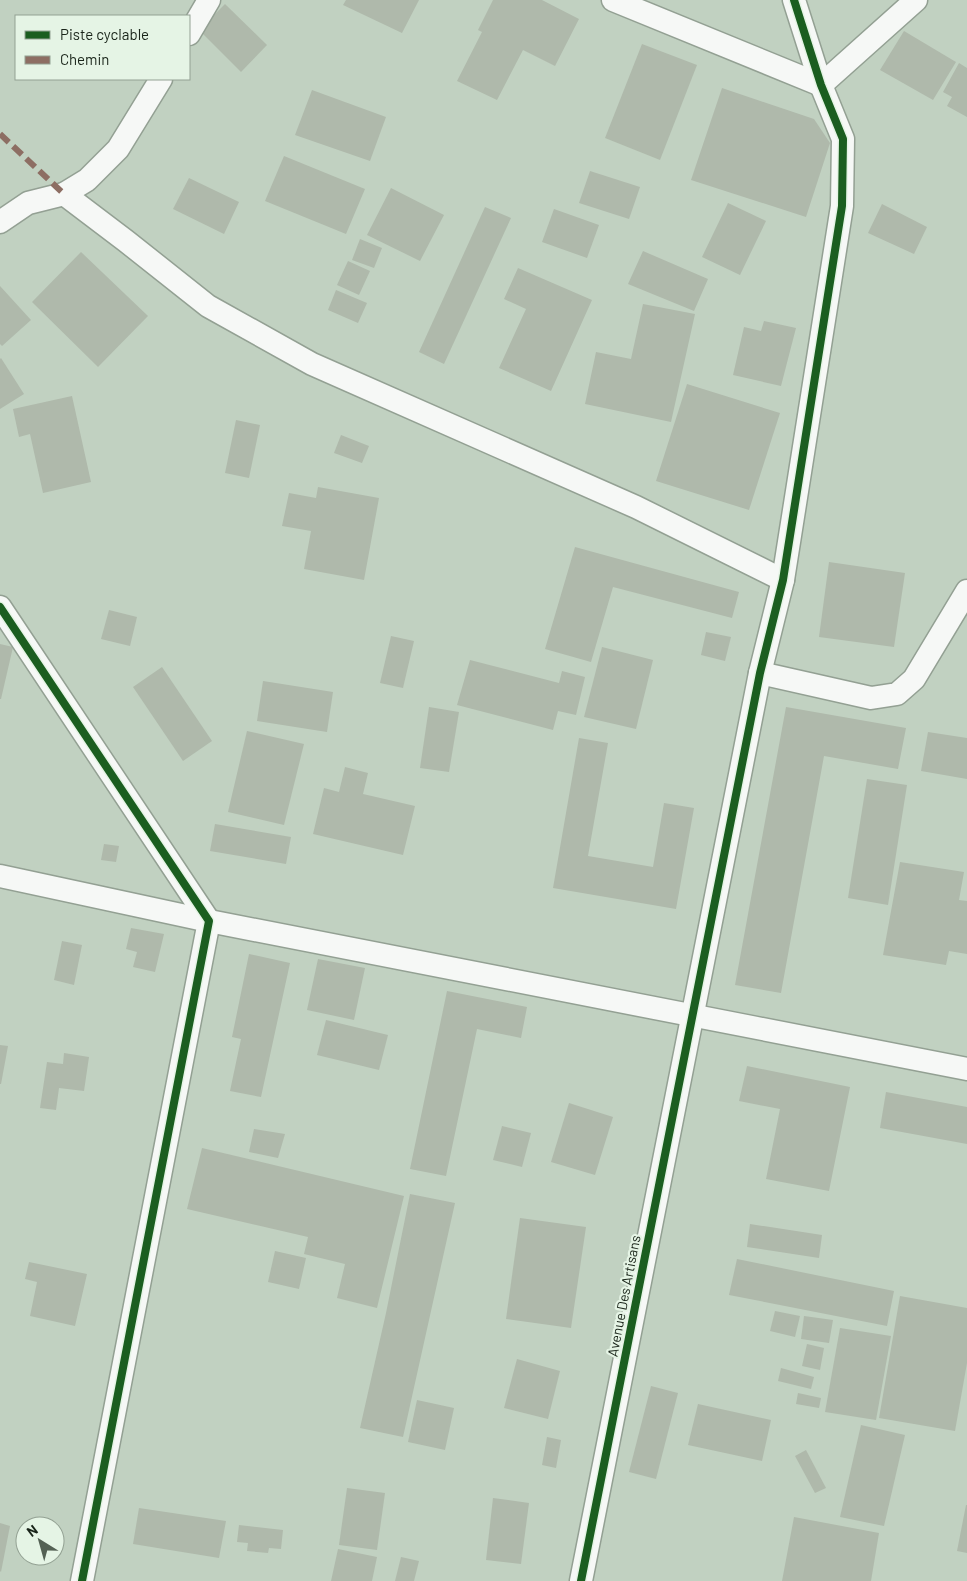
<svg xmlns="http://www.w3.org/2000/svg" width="967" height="1581" font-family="Barlow,sans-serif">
  <rect width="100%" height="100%" fill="#c1d1c1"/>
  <g fill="#afb9ab">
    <path d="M346,0H419L402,33L343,5Z"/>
    <path d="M493,0H542L579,19L555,66L523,50L497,100L457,81L482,32L478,30Z"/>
    <path d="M225,4L267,45L241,72L199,30Z"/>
    <path d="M904,31L956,62L933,100L880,70Z"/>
    <path d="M642,44L697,65L660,160L605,138Z"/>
    <path d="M959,63L967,68V117L947,106L952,97L943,92Z"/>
    <path d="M722,88L814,119L830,143L806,217L691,180Z"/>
    <path d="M312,90L386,117L370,161L295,135Z"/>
    <path d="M284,156L365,189L346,234L265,201Z"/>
    <path d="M590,171L640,187L629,219L579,203Z"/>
    <path d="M189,178L239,202L224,234L173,209Z"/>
    <path d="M391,188L444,215L420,261L367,235Z"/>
    <path d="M728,203L766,221L740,275L702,257Z"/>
    <path d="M882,204L927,227L914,254L868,233Z"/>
    <path d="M485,207L511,218L444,364L419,352Z"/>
    <path d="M554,209L599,225L587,258L542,242Z"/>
    <path d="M360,239L382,248L374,268L352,260Z"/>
    <path d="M643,251L708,279L694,311L628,284Z"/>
    <path d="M81,252L148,316L98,367L32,302Z"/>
    <path d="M348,261L370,271L359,295L337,285Z"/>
    <path d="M518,268L592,300L551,391L499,368L526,309L504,299Z"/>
    <path d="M0,286L31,320L2,346L0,344Z"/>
    <path d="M336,290L367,303L358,323L328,310Z"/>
    <path d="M643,304L695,314L671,422L585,404L596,352L631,359Z"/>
    <path d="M764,321L796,328L781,386L733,375L744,327L761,331Z"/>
    <path d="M1,358L24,394L0,409V359Z"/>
    <path d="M687,384L780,413L749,510L656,481Z"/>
    <path d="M72,396L91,482L43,493L30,434L19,437L13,409Z"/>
    <path d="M236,420L260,425L249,478L225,473Z"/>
    <path d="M341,435L369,446L362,463L334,453Z"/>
    <path d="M318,487L379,498L364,580L304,569L311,531L282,526L289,493L316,498Z"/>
    <path d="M575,547L739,592L732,618L613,587L591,662L545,649Z"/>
    <path d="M829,562L905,573L894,647L819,637Z"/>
    <path d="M109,610L137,617L130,646L101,639Z"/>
    <path d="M706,632L731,637L725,661L701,655Z"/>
    <path d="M391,636L414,641L403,688L380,683Z"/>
    <path d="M0,644L13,647L1,699H0Z"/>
    <path d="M602,647L653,660L636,729L584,717Z"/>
    <path d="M470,660L559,683L562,671L585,677L576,715L558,711L553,730L457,705Z"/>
    <path d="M162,667L212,741L183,761L133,687Z"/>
    <path d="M263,681L333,692L327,732L257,721Z"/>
    <path d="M429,707L459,712L449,772L420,768Z"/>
    <path d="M786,707L906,728L898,769L824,756L781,993L735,985Z"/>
    <path d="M247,731L304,744L284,825L228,812Z"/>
    <path d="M928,732L967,738V779L921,771Z"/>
    <path d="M579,738L608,743L588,856L653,867L664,803L694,808L676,909L553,888Z"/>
    <path d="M345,767L368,773L363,794L415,806L403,855L313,834L324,788L339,792Z"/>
    <path d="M867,779L907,785L888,905L848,898Z"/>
    <path d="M215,824L291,837L286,864L210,851Z"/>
    <path d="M104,844L119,846L116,862L101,860Z"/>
    <path d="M900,862L964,872L959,900L967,901V954L949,951L946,965L883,955Z"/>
    <path d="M131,928L164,934L155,972L133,967L137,952L126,949Z"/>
    <path d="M62,941L82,945L74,985L54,980Z"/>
    <path d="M249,954L290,963L261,1097L230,1091L241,1039L232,1037Z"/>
    <path d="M318,959L365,968L354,1020L307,1010Z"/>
    <path d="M447,991L527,1007L521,1038L477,1029L446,1176L410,1169Z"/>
    <path d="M326,1020L388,1035L379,1070L317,1055Z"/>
    <path d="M0,1045L8,1046L1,1084H0Z"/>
    <path d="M64,1053L89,1057L84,1091L59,1088L56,1110L40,1108L47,1062L63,1064Z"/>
    <path d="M747,1066L850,1087L829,1191L766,1179L780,1109L739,1101Z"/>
    <path d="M886,1092L967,1107V1144L880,1128Z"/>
    <path d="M569,1103L613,1117L595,1175L551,1162Z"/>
    <path d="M502,1126L531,1133L522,1167L493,1160Z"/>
    <path d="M254,1129L285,1134L278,1158L249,1152Z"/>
    <path d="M202,1148L404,1196L377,1308L337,1298L345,1264L304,1254L308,1237L187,1209Z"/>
    <path d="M410,1194L455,1203L403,1437L360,1428L386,1313Z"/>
    <path d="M520,1218L586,1227L571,1328L506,1319Z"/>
    <path d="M750,1224L822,1235L819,1258L747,1247Z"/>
    <path d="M275,1251L306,1258L299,1289L268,1282Z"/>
    <path d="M737,1259L894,1291L887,1326L729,1295Z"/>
    <path d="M29,1262L87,1274L75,1326L30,1316L37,1282L25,1279Z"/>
    <path d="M900,1296L967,1308V1363L955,1431L879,1418Z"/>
    <path d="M775,1311L800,1316L795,1337L770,1331Z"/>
    <path d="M804,1316L833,1320L829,1343L801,1339Z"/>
    <path d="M840,1328L891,1336L876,1420L825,1412Z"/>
    <path d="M807,1344L824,1348L820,1370L802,1366Z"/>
    <path d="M517,1359L560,1371L548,1419L504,1408Z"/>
    <path d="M781,1368L814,1377L811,1389L778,1381Z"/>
    <path d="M651,1386L678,1393L656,1479L629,1472Z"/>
    <path d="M798,1393L821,1398L819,1408L796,1404Z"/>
    <path d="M417,1400L454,1408L445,1450L408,1442Z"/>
    <path d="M698,1404L771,1420L762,1461L688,1445Z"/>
    <path d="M861,1425L905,1435L884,1526L840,1517Z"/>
    <path d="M547,1437L561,1440L556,1468L542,1465Z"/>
    <path d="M806,1450L826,1488L815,1493L795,1456Z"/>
    <path d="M347,1488L385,1493L377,1550L339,1545Z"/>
    <path d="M493,1498L529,1503L521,1564L486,1560Z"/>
    <path d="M966,1505H967V1553L957,1551Z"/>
    <path d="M139,1508L226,1521L219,1558L133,1544Z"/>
    <path d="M794,1517L879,1533L871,1581H782Z"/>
    <path d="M0,1523L10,1526L1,1572L0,1571Z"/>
    <path d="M239,1525L283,1530L281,1549L269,1548L268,1553L247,1551L248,1543L237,1542Z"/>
    <path d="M338,1549L377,1557L372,1581H331Z"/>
    <path d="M401,1557L419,1561L414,1581H395Z"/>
  </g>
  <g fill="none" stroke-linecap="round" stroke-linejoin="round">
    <defs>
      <g id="street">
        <path d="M613,0L821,85L916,0"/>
        <path d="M189,34L209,0"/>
        <path d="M64,194L126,241L208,306L312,364L636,507L783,580"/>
        <path d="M0,222L28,203L64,194L87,180L118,149L161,79"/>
        <path d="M0,607L209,921L82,1581"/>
        <path d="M760,673L871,698L897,694L914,679L967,591"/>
        <path d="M0,876L209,921L967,1069"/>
        <path d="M581,1581L760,673L783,580L842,206L843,139L821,85L794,0"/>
      </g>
    </defs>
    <use href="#street" stroke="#93a093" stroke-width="25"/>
    <use href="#street" stroke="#f6f8f6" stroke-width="22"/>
    <path stroke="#8d6e63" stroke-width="6" stroke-dasharray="12 6" stroke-linecap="butt" d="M0,134L64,194"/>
    <defs>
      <g id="cycleway">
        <path d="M0,607L209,921L82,1581"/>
        <path d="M581,1581L760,673L783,580L842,206L843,139L821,85L794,0"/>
      </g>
    </defs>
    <use href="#cycleway" stroke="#e5f4e5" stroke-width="11"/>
    <use href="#cycleway" stroke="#1b5e20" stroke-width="8"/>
  </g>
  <g text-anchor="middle" stroke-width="4.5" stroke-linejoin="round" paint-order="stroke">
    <g font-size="14" fill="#192419" stroke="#e5f4e5">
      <text transform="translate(624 1296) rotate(-79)" y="5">Avenue Des Artisans</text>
    </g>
  </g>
  <rect x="15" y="15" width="175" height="65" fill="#e5f4e5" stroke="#93a193"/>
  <rect x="25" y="31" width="25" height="8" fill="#1b5e20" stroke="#93a193"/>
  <text x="60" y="40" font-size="15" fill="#192419">Piste cyclable</text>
  <rect x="25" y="56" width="25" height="8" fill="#8d6e63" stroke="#93a193"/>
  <text x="60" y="65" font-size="15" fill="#192419">Chemin</text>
  <g transform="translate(40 1541) rotate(323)"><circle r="24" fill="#e5f4e5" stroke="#93a193"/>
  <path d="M0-4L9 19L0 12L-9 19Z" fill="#546154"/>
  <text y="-8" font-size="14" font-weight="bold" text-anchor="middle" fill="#192419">N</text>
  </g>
</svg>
